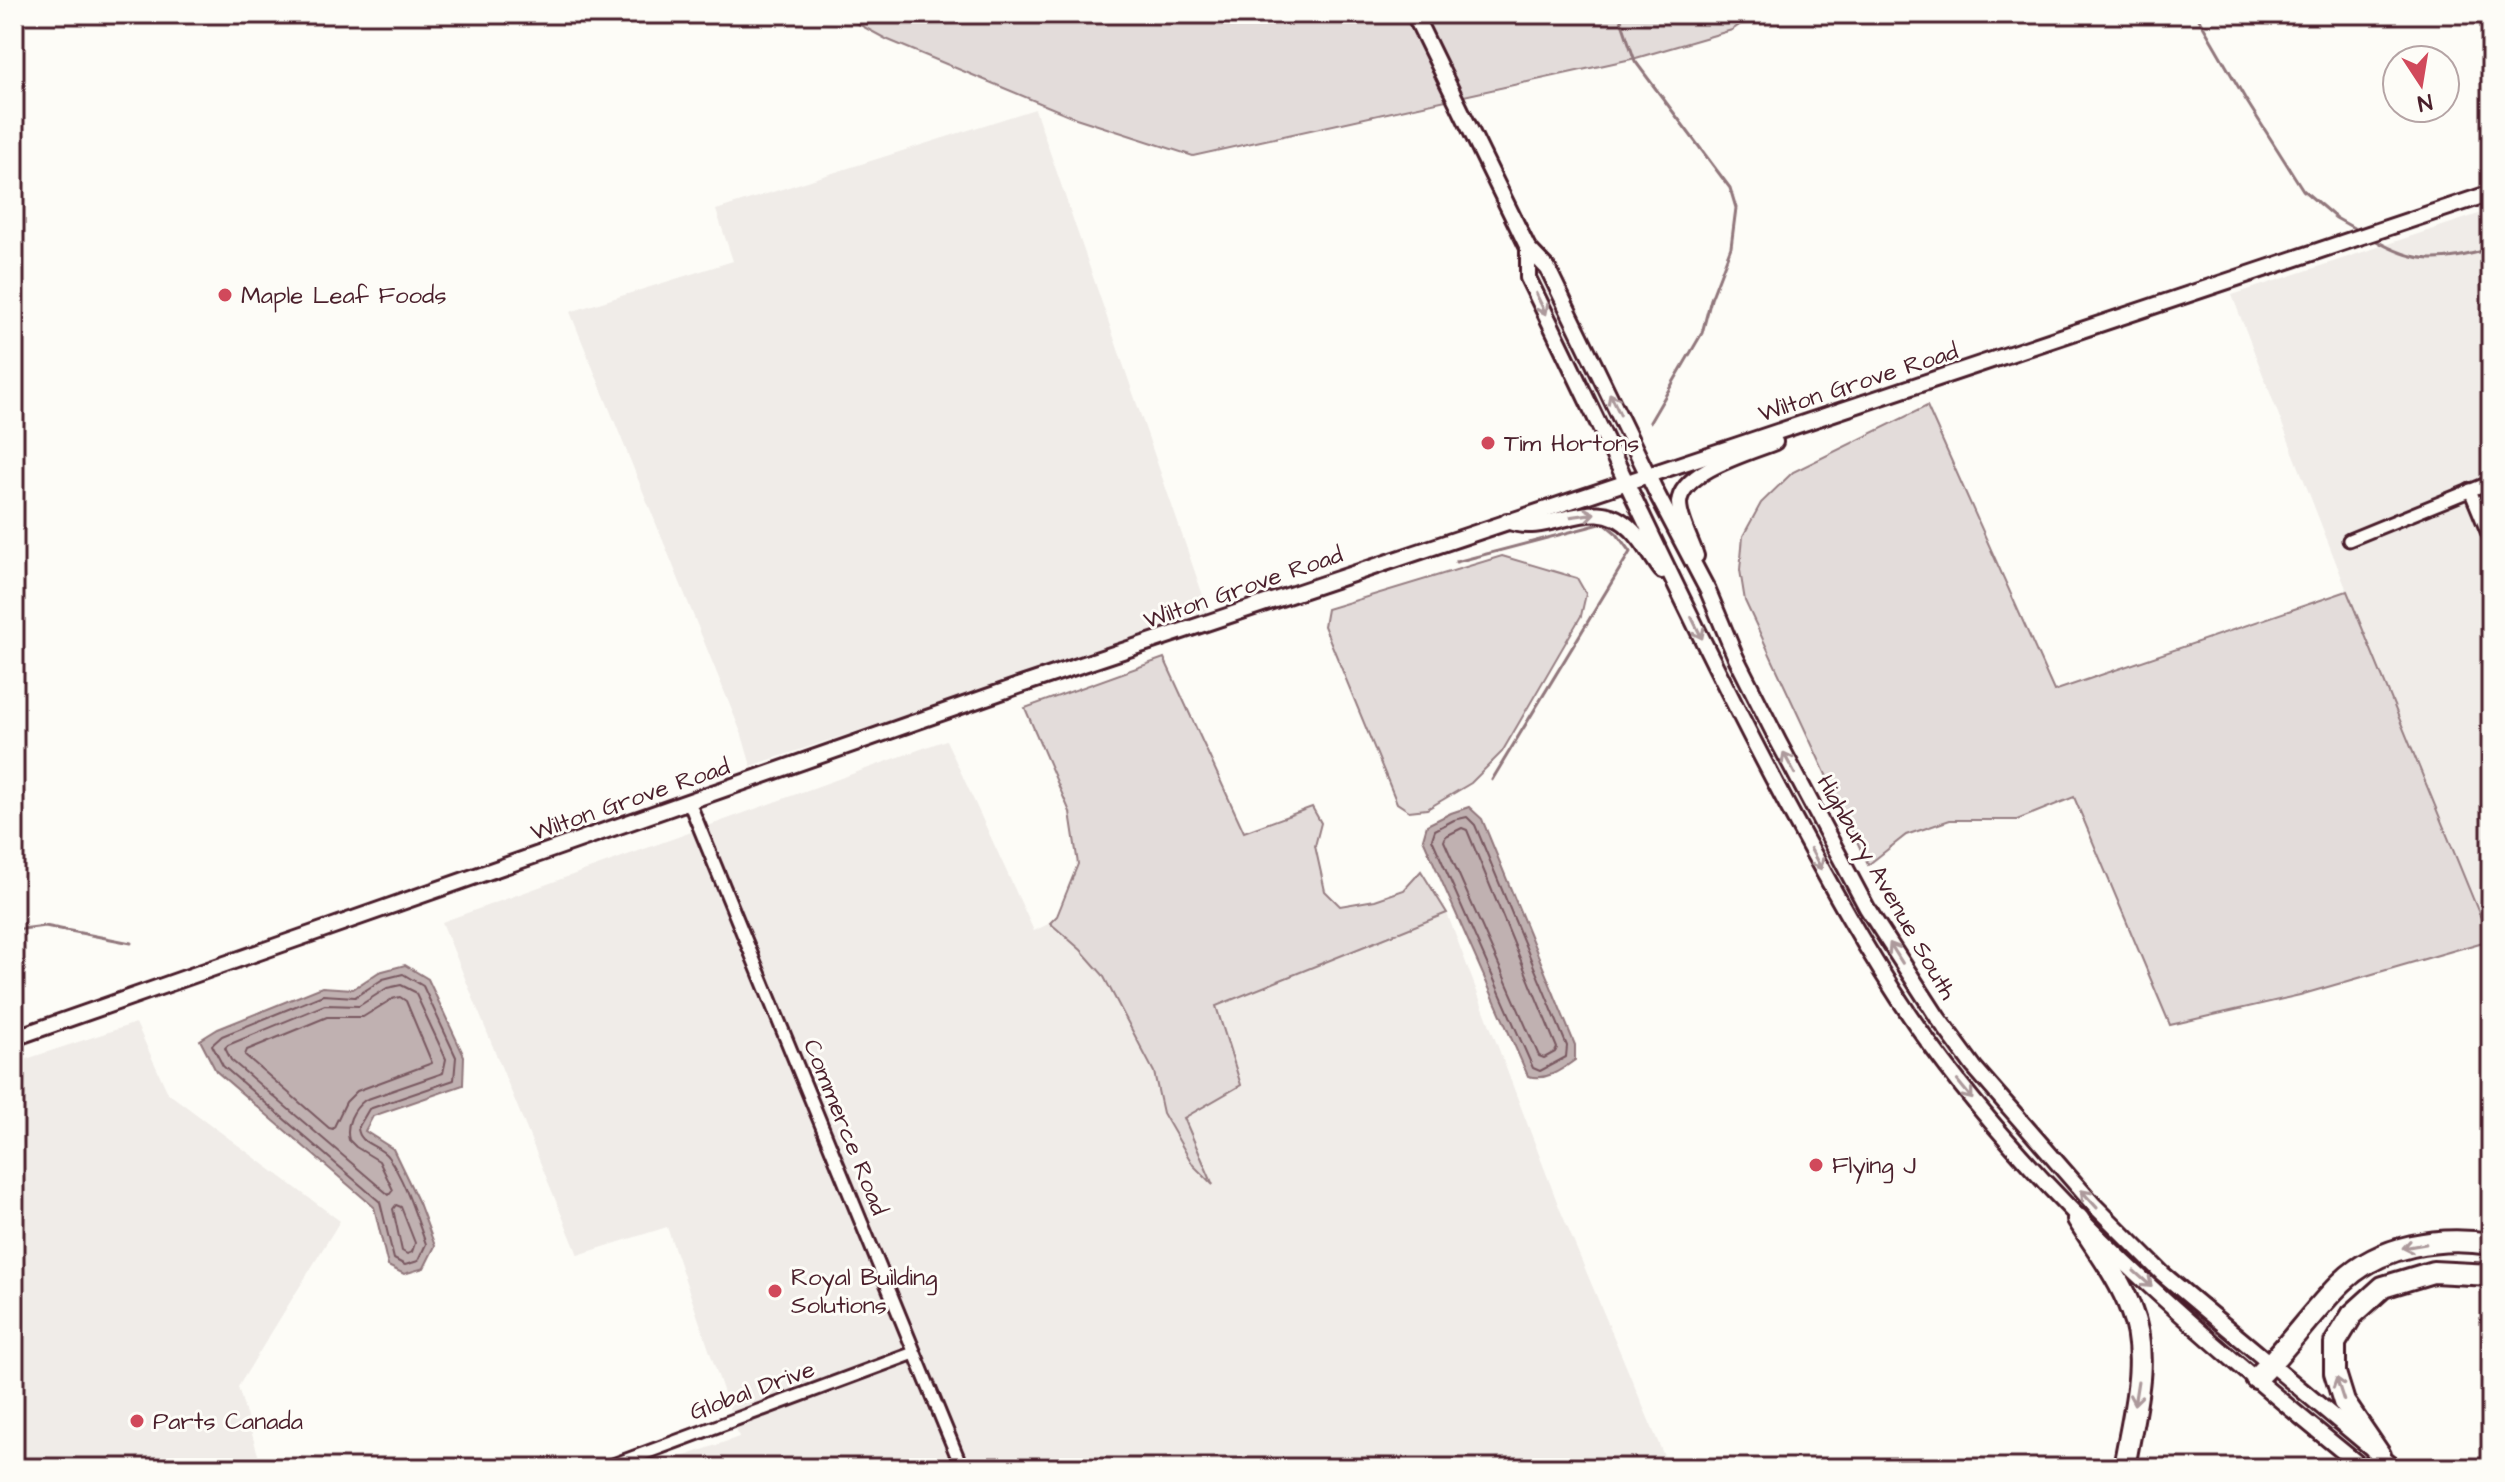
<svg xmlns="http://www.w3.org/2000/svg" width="2505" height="1482" font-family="'Architects Daughter',sans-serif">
  <rect width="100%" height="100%" fill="#fdfcf7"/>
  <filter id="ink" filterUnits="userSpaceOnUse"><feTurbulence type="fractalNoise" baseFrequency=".0125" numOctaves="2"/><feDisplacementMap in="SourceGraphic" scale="16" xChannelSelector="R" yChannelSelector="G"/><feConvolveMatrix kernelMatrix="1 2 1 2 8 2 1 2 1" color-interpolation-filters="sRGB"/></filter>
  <g filter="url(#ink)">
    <g fill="#f0ece8">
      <path d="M1035,109L1208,610L1049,668L751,766L742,735L570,312L733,261L716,210Z"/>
      <path d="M2491,210V940L2347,591L2232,295Z"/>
      <path d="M946,740L1034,931L1050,923L1081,950L1103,975L1154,1072L1163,1113L1193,1165L1212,1183L1184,1117L1240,1085L1216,1006L1447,913L1559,1207L1669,1468H651L739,1437L667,1227L578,1255L442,922Z"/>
      <path d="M136,1023L168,1093L340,1221L238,1387L262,1468H14V1063Z"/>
    </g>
    <g fill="#e3dcda" stroke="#967e82" stroke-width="2">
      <path d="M840,14H1755L1732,30L1636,58L1193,156L1076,118L886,39Z"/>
      <path d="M1927,406L2054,691L2347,591L2490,940L2300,995L2170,1025L2074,797L2017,820H1950L1906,835L1868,865L1745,601L1740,570L1743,536L1761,503L1793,472Z"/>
      <path d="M1502,556L1577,578L1586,594L1581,616L1502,752L1471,783L1427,809L1409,811L1397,803L1324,626L1327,609Z"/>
      <path d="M1164,658L1244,832L1312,807L1321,823L1315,846L1325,891L1340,906L1375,900L1404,890L1421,871L1447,913L1216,1006L1241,1085L1184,1118L1213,1185L1193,1165L1163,1113L1154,1072L1103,975L1081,950L1050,923L1057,916L1078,864L1070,812L1025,708Z"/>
    </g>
    <g fill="#c0b1b1" stroke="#91777b" stroke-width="2">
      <path d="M1469,807L1482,819L1575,1045V1060C1560,1071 1546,1081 1528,1076L1423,839L1427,825L1451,813Z"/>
      <path d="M405,965L428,979L464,1056L463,1085L373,1116L365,1131L393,1149L419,1203L435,1246L424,1268L404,1274L388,1266L374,1207L216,1071L200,1040L218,1029L322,987L353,989L379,972Z"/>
    </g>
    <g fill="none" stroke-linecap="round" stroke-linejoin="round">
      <g stroke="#795961" stroke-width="2">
        <path d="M1467,817L1475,825L1567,1046L1566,1057L1540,1071L1533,1068L1432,839L1435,830L1454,820Z"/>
        <path d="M1462,828L1467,830L1557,1048L1555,1052L1544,1058L1539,1056L1444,841L1446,836Z"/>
        <path d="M403,974L423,986L456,1057L454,1080L369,1109L358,1128C359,1145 380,1145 388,1157C405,1180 416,1217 426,1244L418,1261L405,1265L394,1259L380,1202L223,1066L212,1045L222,1036L323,995L355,997L383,979Z"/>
        <path d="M401,985L415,992L446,1059L443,1073L365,1100C353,1109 345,1125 349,1140L356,1147L379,1161L393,1190L389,1195L231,1060L225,1048L228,1045L325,1005L359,1006L387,988Z"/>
        <path d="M400,997L406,1001L432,1063L357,1091L346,1102L333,1129L329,1128L245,1055L247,1050L327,1017H363L392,999Z"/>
        <path d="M396,1205L401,1207L415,1243L412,1252L407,1254L402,1251L393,1209Z"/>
      </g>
      <g stroke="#91777b" stroke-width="3">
        <path d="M1619,14L1635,61L1730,188L1736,208L1731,247L1711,299L1702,333L1650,422"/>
        <path d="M2196,14L2246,100L2303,190L2336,218L2359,231"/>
        <path d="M2373,239C2419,266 2440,262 2491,249"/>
        <path d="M1456,562L1604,523L1617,534L1630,552L1492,780"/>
        <path d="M14,930L45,926L131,943"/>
      </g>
      <defs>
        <g id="street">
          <path d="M2470,490L2491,541"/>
          <path d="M2349,540L2491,482"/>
          <path d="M689,802L962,1468"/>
          <path d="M605,1468L914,1353"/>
        </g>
        <g id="secondary">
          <path d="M1414,14L1528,248L1548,269L1658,496L1708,591L1736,658L1778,741L1867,908L1938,1018L1974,1067L2094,1205L2163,1274L2395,1468"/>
          <path d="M1528,248V278C1614,453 1694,631 1786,803C1827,879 1868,955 1917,1026C2038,1199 2201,1336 2363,1468"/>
          <path d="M1507,521C1551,539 1593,489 1632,530C1644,542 1652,558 1662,571"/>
          <path d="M1696,556C1691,540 1679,520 1679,503C1681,471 1750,452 1775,442"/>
          <path d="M14,1038L1018,686L2491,193"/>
        </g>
        <g id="highway">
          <path d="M2078,1219C2096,1248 2119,1277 2131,1310C2151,1359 2132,1418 2124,1468"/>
          <path d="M2256,1378C2287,1349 2311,1312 2342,1282C2380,1245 2440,1236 2491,1244"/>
          <path d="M2380,1455L2344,1402L2335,1373V1343L2352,1315L2383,1287L2433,1272L2491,1275"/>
        </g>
      </defs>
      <use href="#street" stroke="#4a1f2b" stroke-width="17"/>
      <use href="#secondary" stroke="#4a1f2b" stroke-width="20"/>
      <use href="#highway" stroke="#4a1f2b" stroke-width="26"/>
      <use href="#street" stroke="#fdfcf7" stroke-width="11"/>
      <use href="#secondary" stroke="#fdfcf7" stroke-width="14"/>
      <use href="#highway" stroke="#fdfcf7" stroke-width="20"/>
    </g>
    <defs><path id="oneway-shaft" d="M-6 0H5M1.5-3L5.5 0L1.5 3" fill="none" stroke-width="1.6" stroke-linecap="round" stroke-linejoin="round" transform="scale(2)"/></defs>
    <g stroke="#ac999b">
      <use href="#oneway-shaft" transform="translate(1541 304) rotate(64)"/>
      <use href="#oneway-shaft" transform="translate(1615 404) rotate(-116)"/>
      <use href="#oneway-shaft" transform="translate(1583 515) rotate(-8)"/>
      <use href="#oneway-shaft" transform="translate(1697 628) rotate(64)"/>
      <use href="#oneway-shaft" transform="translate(1789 763) rotate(-118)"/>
      <use href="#oneway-shaft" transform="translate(1816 859) rotate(62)"/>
      <use href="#oneway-shaft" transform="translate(1896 953) rotate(-122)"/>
      <use href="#oneway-shaft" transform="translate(1965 1090) rotate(51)"/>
      <use href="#oneway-shaft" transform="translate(2089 1199) rotate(-132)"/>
      <use href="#oneway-shaft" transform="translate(2414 1246) rotate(170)"/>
      <use href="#oneway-shaft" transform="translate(2143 1279) rotate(42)"/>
      <use href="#oneway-shaft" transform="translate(2340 1389) rotate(-108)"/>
      <use href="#oneway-shaft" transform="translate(2136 1393) rotate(99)"/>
    </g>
  </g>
  <g fill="#d1495b" stroke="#fdfcf7" stroke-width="3">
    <circle cx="225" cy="295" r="8"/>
    <circle cx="1488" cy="443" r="8"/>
    <circle cx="1816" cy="1165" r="8"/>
    <circle cx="775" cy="1291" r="8"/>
    <circle cx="137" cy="1421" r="8"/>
  </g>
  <g text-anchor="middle" stroke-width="6" stroke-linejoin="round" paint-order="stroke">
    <g font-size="24" fill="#4a1f2b" stroke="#fdfcf7" text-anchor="start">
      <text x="241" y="303">Maple Leaf Foods</text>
      <text x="1504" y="451">Tim Hortons</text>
      <text x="1832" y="1173">Flying J</text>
      <text x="791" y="1285">Royal Building<tspan x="791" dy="28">Solutions</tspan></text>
      <text x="153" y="1429">Parts Canada</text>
    </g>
    <g font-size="24" fill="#4a1f2b" stroke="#fdfcf7">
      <text transform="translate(1858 382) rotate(-18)" y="8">Wilton Grove Road</text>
      <text transform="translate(1243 587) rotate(-19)" y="8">Wilton Grove Road</text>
      <text transform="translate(630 799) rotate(-19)" y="8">Wilton Grove Road</text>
      <text transform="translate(1887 887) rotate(60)" y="8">Highbury Avenue South</text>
      <text transform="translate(846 1127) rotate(68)" y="8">Commerce Road</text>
      <text transform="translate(752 1390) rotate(-20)" y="8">Global Drive</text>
    </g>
  </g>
  <rect width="2505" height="1482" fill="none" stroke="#fdfcf7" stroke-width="48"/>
  <rect x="24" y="24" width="2457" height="1434" fill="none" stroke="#4a1f2b" stroke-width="3" filter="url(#ink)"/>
  <g transform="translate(2421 84) rotate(168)"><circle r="38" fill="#fdfcf7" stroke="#b5a4a5" stroke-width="2"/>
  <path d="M0-6L14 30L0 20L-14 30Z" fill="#d1495b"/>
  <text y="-12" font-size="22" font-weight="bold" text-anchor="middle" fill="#4a1f2b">N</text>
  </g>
</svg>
